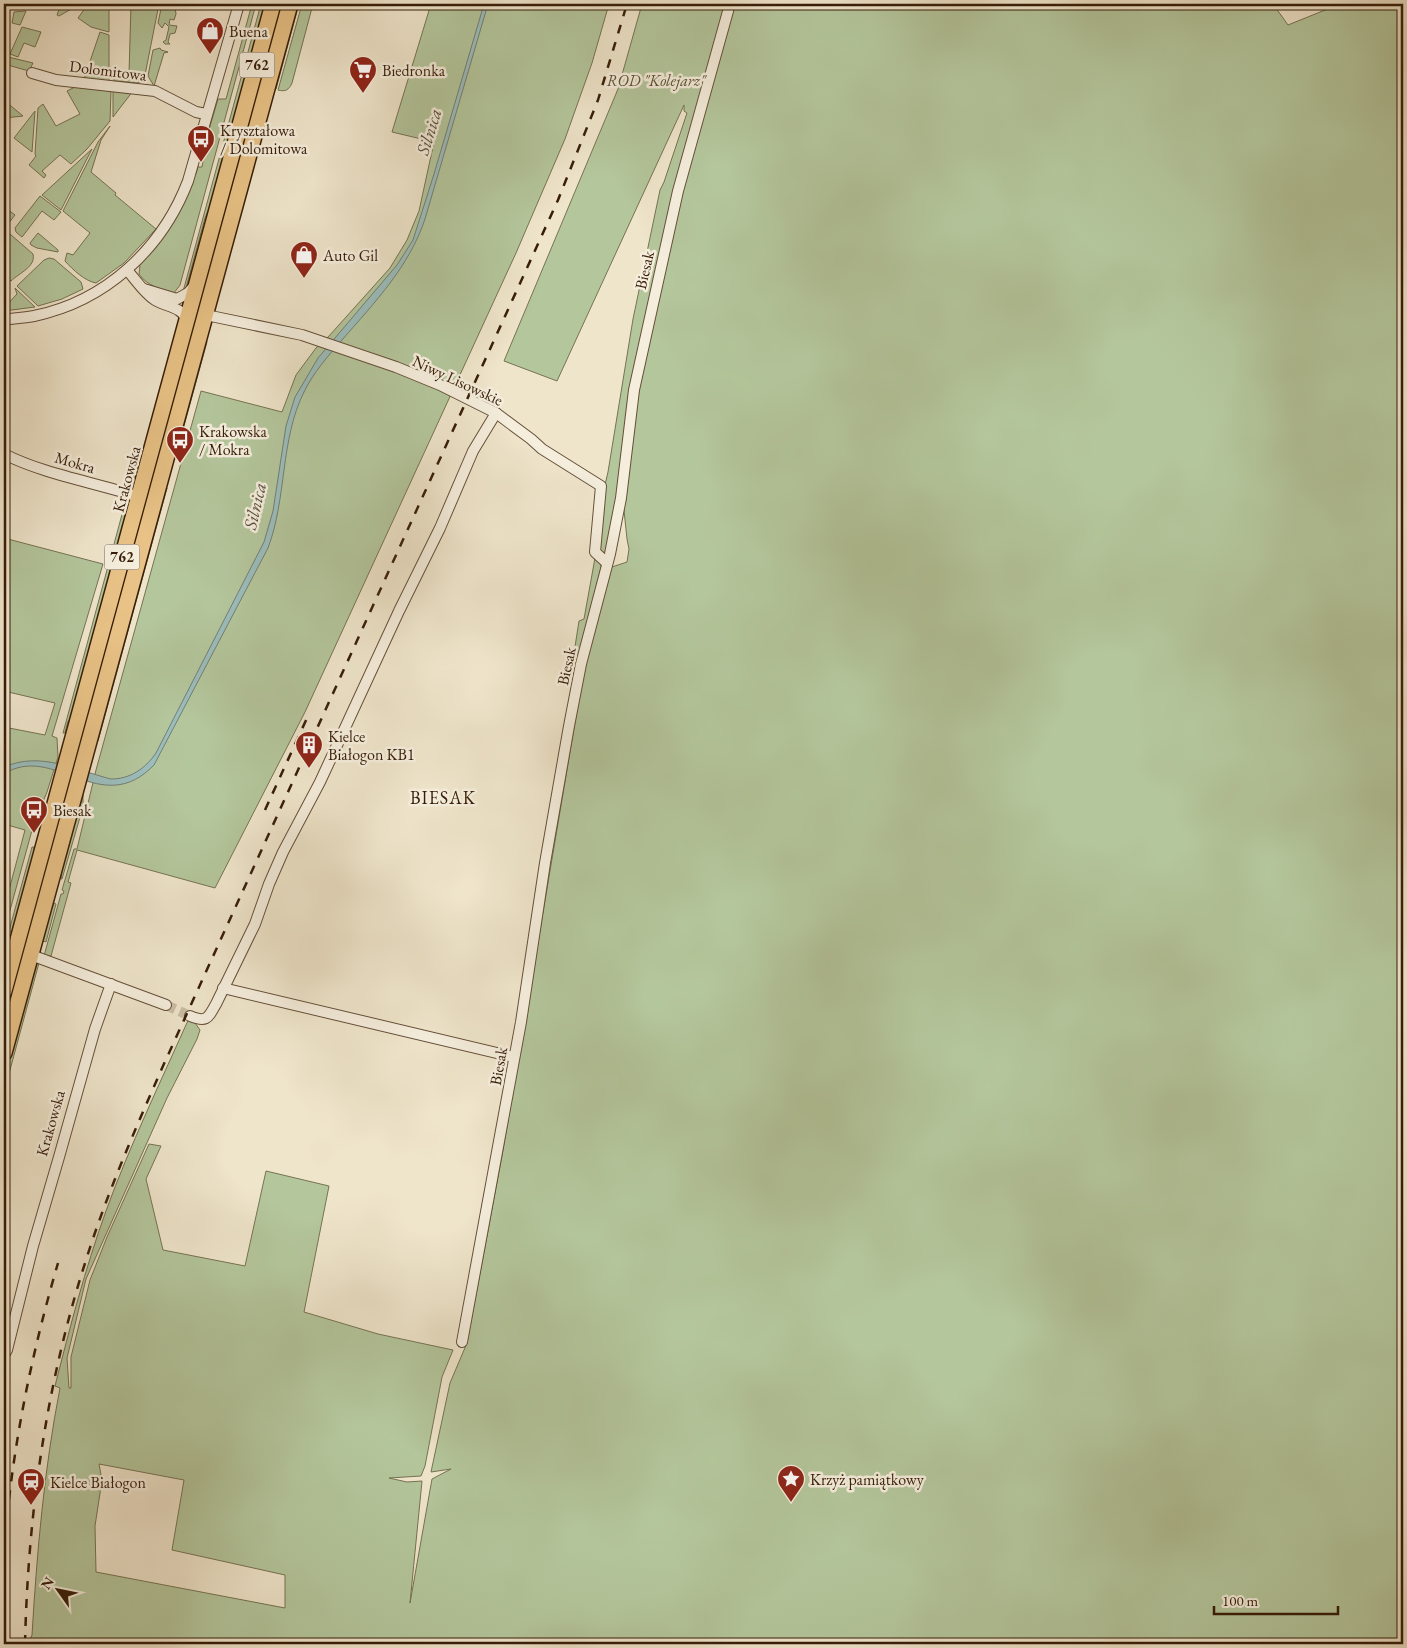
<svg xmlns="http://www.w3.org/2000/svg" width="1407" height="1648" font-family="'EB Garamond',serif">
  <rect width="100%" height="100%" fill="#efe5cb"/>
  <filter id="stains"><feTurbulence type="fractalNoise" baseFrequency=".004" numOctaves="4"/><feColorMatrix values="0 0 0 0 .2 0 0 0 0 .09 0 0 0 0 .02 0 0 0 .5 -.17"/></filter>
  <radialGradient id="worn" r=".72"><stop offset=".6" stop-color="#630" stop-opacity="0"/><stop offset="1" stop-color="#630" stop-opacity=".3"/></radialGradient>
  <g fill="#b4c69c" stroke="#767252" fill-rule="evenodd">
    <path d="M61,4H80L59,16L57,15Z"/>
    <path d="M88,4H109V32L91,27L78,18Z"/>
    <path d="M131,4H159L145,75L139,83L114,81V78H124L125,74H129Z"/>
    <path d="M162,4H171L175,7L176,14L174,20L170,19L169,25L177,26L175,33L170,34L168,42L170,44H165L163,42L166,40L169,27L165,23L162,28L158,23Z"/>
    <path d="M252,4H256L180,285L174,293C161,289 147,286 139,274L140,266L138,265L194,173L196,174L198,167H202L203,161L200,160L218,99H226Z"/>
    <path d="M261,4H268L217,190L205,218L186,288L180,295L184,288Z"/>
    <path d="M279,4H285L195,330L190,328Z"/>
    <path d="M298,4H299L276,89L275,88L289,25Z"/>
    <path d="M302,4H313L292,83C289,90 285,92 278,90Z"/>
    <path d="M431,4H468L476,6L477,4H609L592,63L565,139L516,253L305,712L215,888L77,850L68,882L71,883L51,956H44L61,894H63L64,891L62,890L74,849H77L96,770L201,391L282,412L296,375L316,348L329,336L390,268L407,240L419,211L434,142L392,132Z"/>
    <path d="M642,4H1273L1288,25L1340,4H1403V1644H28L32,1635C37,1552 44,1470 60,1388L55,1386C70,1327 85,1269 106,1211C130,1145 161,1081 190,1016L200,1030L197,1039L167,1098L86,1279L67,1358L69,1388H71V1357L90,1280L107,1237L149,1144L161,1146L146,1179L163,1250L245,1266L266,1171L329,1186L304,1312L378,1334L453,1350L442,1377L425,1466L421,1476L389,1478L407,1482L422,1481L410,1603L432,1479L451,1469L431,1472L450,1383L467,1343L503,1150L585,663L609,568L627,562L629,549L627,539L623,501L634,411L675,188L616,504L606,551L602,554L598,550L604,489L608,472L633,319L660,190L664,182L687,113L684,111V105L557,381L504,361L618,89ZM99,1464L184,1480L172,1550L285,1575V1608L96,1572L95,1526L102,1480Z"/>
    <path d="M26,11L20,25L12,23L14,12Z"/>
    <path d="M22,27L41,32L35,47L24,43L18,57L10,54Z"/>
    <path d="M100,32L109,35V83L84,79Z"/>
    <path d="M160,48L161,50L168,52L164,53L154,86L148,76L153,50Z"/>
    <path d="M4,56L33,63L29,71L4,64Z"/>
    <path d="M75,87L111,91L110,121L87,149L71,164L60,155L42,171L46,175L44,178L29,165L36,156L35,154L38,108L43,104L56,126L80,114L67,91Z"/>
    <path d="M113,90L133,91L113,117Z"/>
    <path d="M5,101L23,116L4,118Z"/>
    <path d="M35,111L32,152L14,138Z"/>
    <path d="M110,126L101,140L91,172L116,193L115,195L156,229L124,263L96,283C85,281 73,270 65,261L67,253L73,255L90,233L63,211L98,142Z"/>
    <path d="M92,149L61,210L42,195Z"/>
    <path d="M40,196L61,212L54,220L42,211L22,237L16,232L15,228Z"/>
    <path d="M4,207L15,215L8,224H6V220L4,221Z"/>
    <path d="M38,233L58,250V252L37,248L31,245L30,243Z"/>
    <path d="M10,234L33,254C36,267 19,273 11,281L4,276V248Z"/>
    <path d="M49,258L54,259L81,282L83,289L62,299L38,306L17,286L44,260Z"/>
    <path d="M15,288L35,307L4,311V308L17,294Z"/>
    <path d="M189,333L193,334L77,763L72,761Z"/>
    <path d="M204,336L207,342L182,433L183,415Z"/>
    <path d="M139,456L142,457L134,488L129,490Z"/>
    <path d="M167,488L98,741L95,737L155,516Z"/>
    <path d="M127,496L131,500L73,719L68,721L65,733H63Z"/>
    <path d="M4,538L103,564L52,736L57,738L58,757L47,792L34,823L4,932V909L25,830L4,824V727L45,735L55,703L4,691Z"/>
    <path d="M595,558L601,563V567L580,654L574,653L579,621L584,619Z"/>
    <path d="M66,782L72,784L30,937L25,936Z"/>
    <path d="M83,788V807L62,879H61L62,863Z"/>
    <path d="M32,847H34L33,861L14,933L9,931Z"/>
    <path d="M54,903L56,904L46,942L40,940Z"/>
    <path d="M23,941L29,943L4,1032V1011Z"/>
    <path d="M39,963L4,1092V1072L32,969L34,966Z"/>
  </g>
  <path fill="#9bbebd" stroke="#737e75" d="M484,4H488L425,219C409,267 375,302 342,340C328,356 313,373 304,392C280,440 287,498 268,548L154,765C101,820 54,742 4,774V767C41,751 75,770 111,779C130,779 145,769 156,753L264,542L273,511L286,426L295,397L318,358L397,265L413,240L434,174Z"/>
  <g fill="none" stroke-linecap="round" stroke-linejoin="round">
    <path stroke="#cabda4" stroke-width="10" stroke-dasharray="10 5" stroke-linecap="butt" d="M166,1005L190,1016"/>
    <defs>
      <g id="minor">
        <path d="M32,73L56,80L155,91L196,112L206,114"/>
        <path d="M127,270C136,280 144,293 155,300C166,307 182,306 187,321"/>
        <path d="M144,289L177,299L188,293L195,285"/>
        <path d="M206,315L302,335L396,367L440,385L496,413L531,439L542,449L601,486L595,552L607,563"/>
        <path d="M4,320C14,318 24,318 34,316C106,301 162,249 188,181L239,4"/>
        <path d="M4,454C46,475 94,482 139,497"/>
        <path d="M31,955L166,1005"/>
        <path d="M223,988L514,1057"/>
        <path d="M190,1016C207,1023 208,1018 216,1004L255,924L269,884L283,852L320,782L399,611L440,528L473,451L496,413"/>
        <path d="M462,1342L521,1022L545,863L569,726L581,664L610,554L621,498L634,390L678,191L730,4"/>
        <path d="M4,1355L7,1350L33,1246L59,1157L95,1029L111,984"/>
      </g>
      <g id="primary">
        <path d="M4,991L273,4"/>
        <path d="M4,1053L290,4"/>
      </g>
    </defs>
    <use href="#minor" stroke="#654f39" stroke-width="12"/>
    <use href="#primary" stroke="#371d08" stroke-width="18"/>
    <use href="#minor" stroke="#f5eedd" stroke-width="10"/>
    <use href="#primary" stroke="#e8c286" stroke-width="15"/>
    <g stroke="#371d08" stroke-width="2.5" stroke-dasharray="9 9" stroke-linecap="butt">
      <path d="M265,810L307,718"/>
      <path d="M4,1553C11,1454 30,1359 58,1263"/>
      <path d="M25,1644C28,1514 46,1384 86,1260C107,1193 135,1130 163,1066L558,200L598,100L627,4"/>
    </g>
  </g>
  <defs>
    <symbol id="shop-pin" viewBox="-11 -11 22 30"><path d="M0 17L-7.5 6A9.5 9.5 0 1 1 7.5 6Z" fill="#8f2418" stroke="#f5eedd"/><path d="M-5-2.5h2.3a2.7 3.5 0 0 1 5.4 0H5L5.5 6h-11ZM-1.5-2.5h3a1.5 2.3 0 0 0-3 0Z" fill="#fff"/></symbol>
    <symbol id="supermarket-pin" viewBox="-11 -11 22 30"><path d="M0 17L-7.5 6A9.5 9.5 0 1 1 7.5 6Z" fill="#8f2418" stroke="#f5eedd"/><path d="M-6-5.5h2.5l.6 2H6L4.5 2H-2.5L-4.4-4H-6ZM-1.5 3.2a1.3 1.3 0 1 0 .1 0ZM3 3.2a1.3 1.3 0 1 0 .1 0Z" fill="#fff"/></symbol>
    <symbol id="bus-pin" viewBox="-11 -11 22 30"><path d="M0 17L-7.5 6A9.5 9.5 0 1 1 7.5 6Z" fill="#8f2418" stroke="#f5eedd"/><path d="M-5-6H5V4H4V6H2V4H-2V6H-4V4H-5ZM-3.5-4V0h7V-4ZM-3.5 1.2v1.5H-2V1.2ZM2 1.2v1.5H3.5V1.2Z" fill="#fff"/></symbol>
    <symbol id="building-pin" viewBox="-11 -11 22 30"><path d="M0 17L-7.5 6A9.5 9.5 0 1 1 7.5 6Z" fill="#8f2418" stroke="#f5eedd"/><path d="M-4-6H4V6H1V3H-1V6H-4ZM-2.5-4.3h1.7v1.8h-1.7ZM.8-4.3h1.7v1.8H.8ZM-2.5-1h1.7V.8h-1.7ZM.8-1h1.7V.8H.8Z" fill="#fff"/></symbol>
    <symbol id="sight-pin" viewBox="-11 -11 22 30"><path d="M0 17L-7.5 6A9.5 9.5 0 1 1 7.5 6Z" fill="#8f2418" stroke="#f5eedd"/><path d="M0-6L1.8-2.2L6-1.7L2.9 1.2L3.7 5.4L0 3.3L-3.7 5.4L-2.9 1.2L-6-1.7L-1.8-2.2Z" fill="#fff"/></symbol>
    <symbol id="station-pin" viewBox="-11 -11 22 30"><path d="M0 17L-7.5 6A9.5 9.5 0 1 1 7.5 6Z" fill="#8f2418" stroke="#f5eedd"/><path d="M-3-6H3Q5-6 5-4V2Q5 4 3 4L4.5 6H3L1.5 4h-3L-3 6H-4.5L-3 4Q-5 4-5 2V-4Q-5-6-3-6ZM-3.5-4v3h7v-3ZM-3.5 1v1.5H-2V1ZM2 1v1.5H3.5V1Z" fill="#fff"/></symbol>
  </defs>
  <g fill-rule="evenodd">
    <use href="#shop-pin" x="194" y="15" width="32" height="43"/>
    <use href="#supermarket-pin" x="347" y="54" width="32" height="43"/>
    <use href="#bus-pin" x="185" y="123" width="32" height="43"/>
    <use href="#shop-pin" x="288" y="239" width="32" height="43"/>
    <use href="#bus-pin" x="164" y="424" width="32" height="43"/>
    <use href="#building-pin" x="293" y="729" width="32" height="43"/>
    <use href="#bus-pin" x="18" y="794" width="32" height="43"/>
    <use href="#sight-pin" x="775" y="1463" width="32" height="43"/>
    <use href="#station-pin" x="15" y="1466" width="32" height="43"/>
  </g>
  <g text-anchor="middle" stroke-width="5" stroke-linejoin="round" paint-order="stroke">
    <g fill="#f5eedd" stroke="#705c48" stroke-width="1">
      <rect x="239.5" y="52.5" width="35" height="25" rx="4"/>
      <rect x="104.5" y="544.5" width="35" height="25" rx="4"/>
    </g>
    <g font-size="15" font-weight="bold" fill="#371d08">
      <text x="257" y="70">762</text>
      <text x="122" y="562">762</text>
    </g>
    <g font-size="16" fill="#371d08" stroke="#f5eedd" text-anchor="start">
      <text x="229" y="37">Buena</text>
      <text x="382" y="76">Biedronka</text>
      <text x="220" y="136">Kryształowa<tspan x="220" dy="18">/ Dolomitowa</tspan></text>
      <text x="323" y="261">Auto Gil</text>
      <text x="199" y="437">Krakowska<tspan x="199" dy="18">/ Mokra</tspan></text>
      <text x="328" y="742">Kielce<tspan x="328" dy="18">Białogon KB1</tspan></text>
      <text x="53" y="816">Biesak</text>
      <text x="810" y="1485">Krzyż pamiątkowy</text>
      <text x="50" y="1488">Kielce Białogon</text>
    </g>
    <g font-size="16" fill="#371d08" stroke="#f5eedd">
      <text transform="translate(108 70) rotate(7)" y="6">Dolomitowa</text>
      <text transform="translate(644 270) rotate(-77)" y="6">Biesak</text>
      <text transform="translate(458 380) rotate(25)" y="6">Niwy Lisowskie</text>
      <text transform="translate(75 462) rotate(16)" y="6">Mokra</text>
      <text transform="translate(126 479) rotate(-75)" y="6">Krakowska</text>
      <text transform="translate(566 666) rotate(-78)" y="6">Biesak</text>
      <text transform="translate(498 1066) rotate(-80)" y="6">Biesak</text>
      <text transform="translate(50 1123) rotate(-74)" y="6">Krakowska</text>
    </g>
    <g font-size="16" font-style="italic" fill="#5c5034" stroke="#f5eedd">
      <text x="656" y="86">ROD "Kolejarz"</text>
    </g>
    <g font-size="18" font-style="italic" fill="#554d3e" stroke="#f5eedd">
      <text transform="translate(429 132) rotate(-73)" y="6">Silnica</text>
      <text transform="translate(255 506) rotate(-77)" y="6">Silnica</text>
    </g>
    <g font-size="18" letter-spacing="1" fill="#371d08" stroke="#f5eedd">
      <text x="443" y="804">BIESAK</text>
    </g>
  </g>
  <rect width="1407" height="1648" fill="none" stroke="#efe5cb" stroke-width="20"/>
  <rect x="5" y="5" width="1397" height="1638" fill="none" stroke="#371d08" stroke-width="2.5"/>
  <rect x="10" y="10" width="1387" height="1628" fill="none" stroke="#371d08"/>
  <g transform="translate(58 1590) rotate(303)" stroke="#f5eedd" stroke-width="4" paint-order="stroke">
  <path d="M0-4L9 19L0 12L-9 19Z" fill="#371d08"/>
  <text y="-8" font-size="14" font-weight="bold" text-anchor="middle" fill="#371d08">N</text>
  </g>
  <path d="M1214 1606v8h124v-8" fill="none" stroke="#371d08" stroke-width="2.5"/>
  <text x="1222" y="1606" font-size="15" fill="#371d08" stroke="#f5eedd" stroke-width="4" paint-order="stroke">100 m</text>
  <rect width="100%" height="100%" filter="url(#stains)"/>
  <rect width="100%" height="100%" fill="url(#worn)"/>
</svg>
